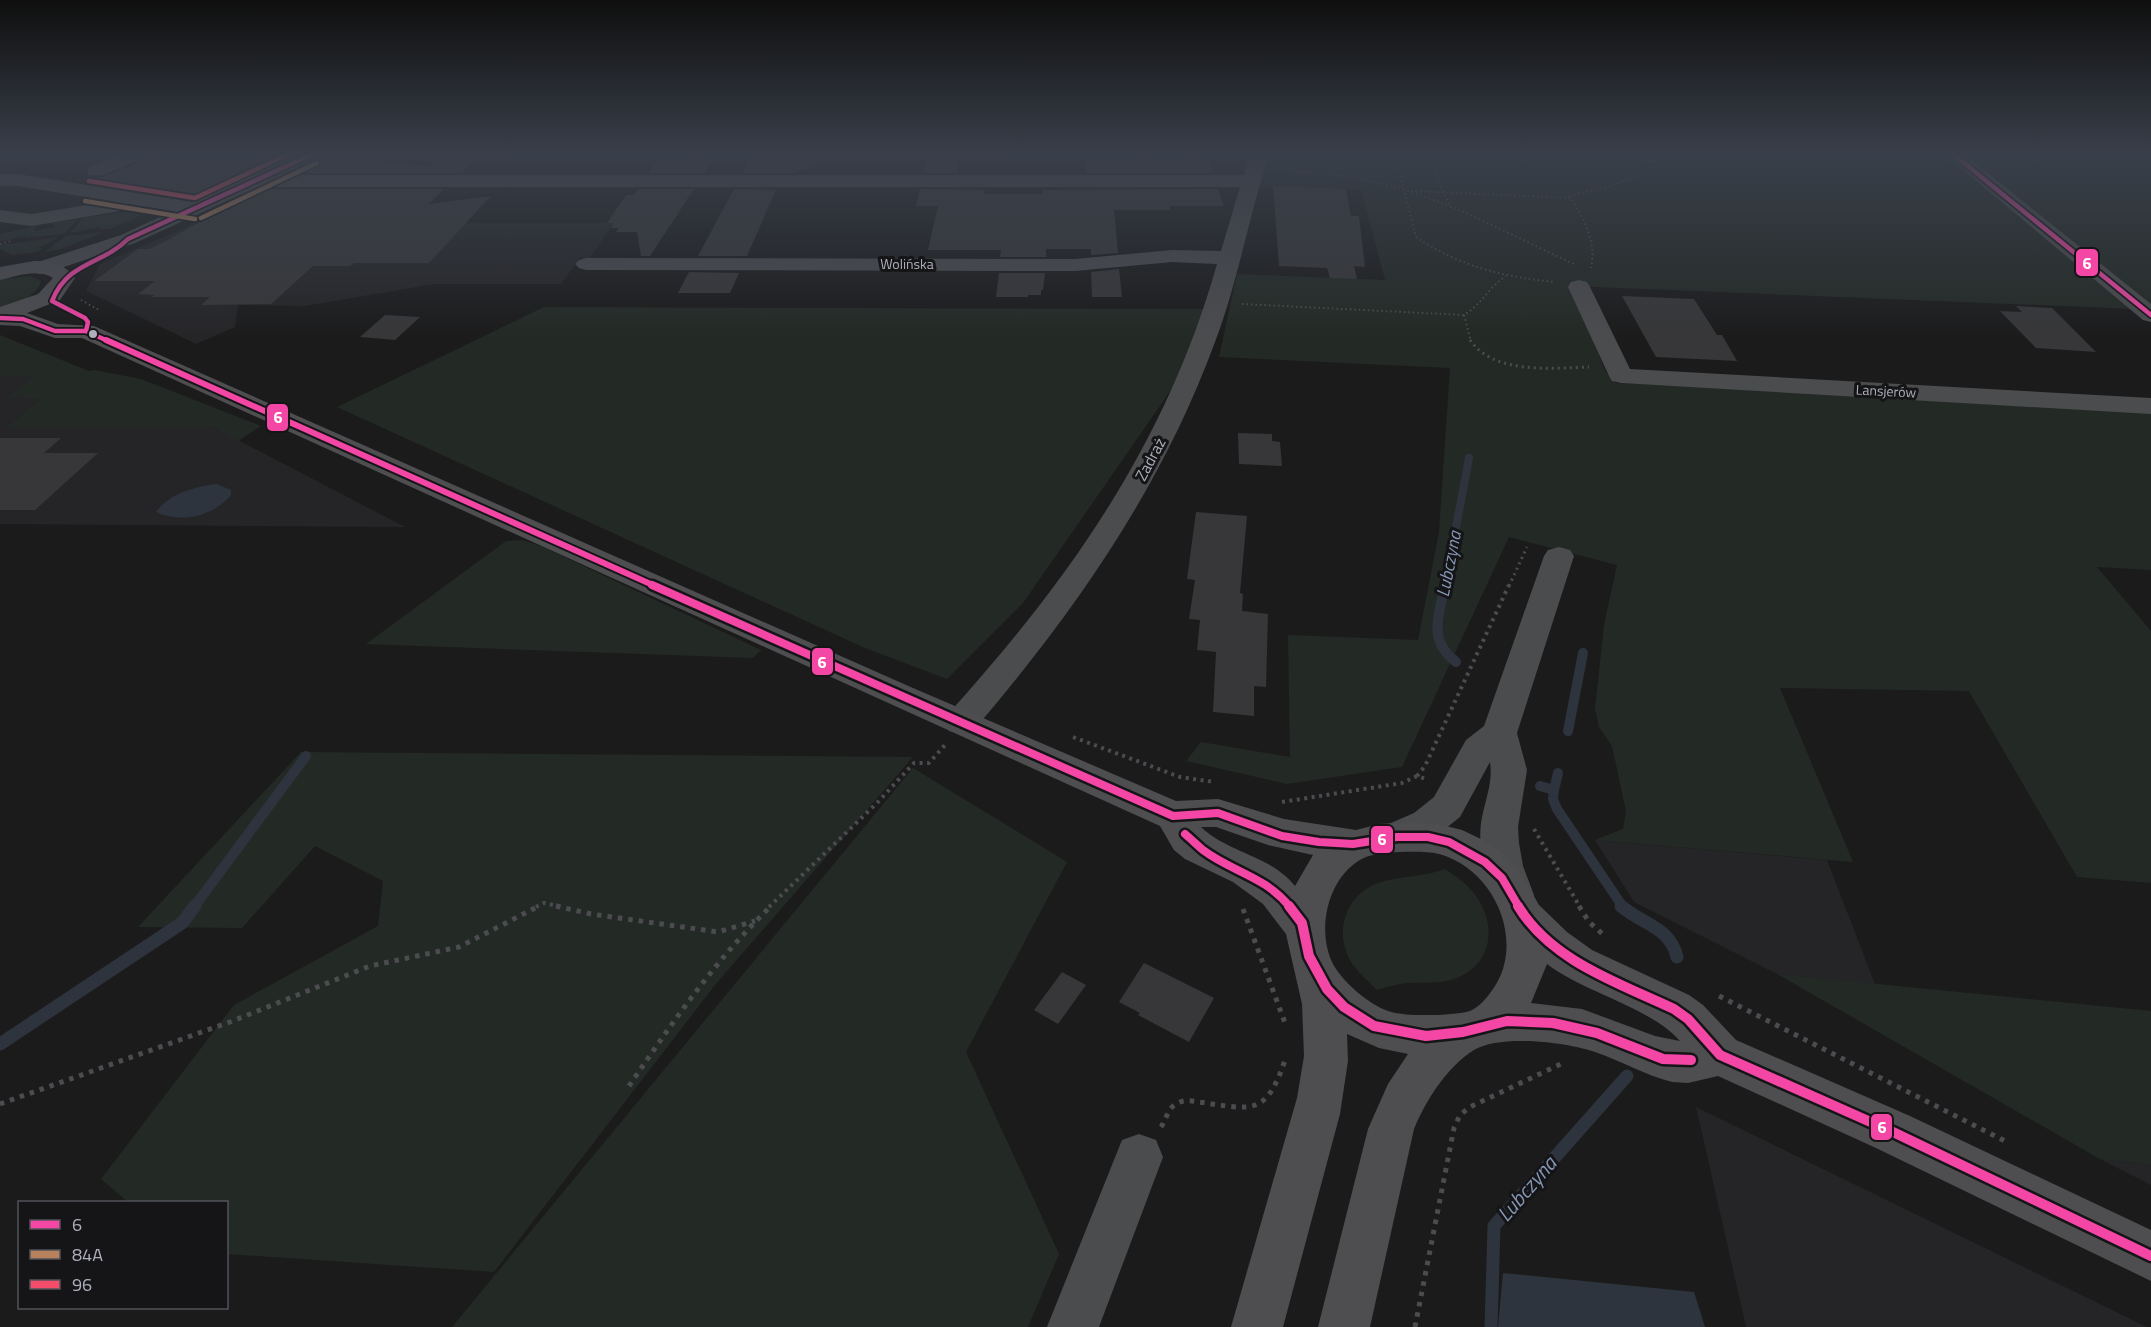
<svg xmlns="http://www.w3.org/2000/svg" width="2151" height="1327" font-family="'Titillium Web',sans-serif">
  <rect width="100%" height="100%" fill="#1b1b1b"/>
  <g fill="#252527">
    <path d="M274,190L437,223H614L590,258H580L561,284H434L305,306L238,305L235,327L196,344L86,291L100,264Z"/>
    <path d="M0,376H35L42,397L8,427H213L405,527L0,524Z"/>
    <path d="M1595,840L1827,860L1875,984L1777,974L1634,902Z"/>
    <path d="M1696,1107L2147,1327H1746Z"/>
    <path d="M2100,1159L2151,1165V1185Z"/>
  </g>
  <g fill="#232a25">
    <path d="M1268,154H1637L1641,161L1658,164L1652,154H1946L2134,309L1570,286L1606,372L1616,383L1953,398L2151,410V570L2097,567L2151,631V883L2077,877L1969,691L1780,688L1853,862L1595,840L1623,829L1626,811L1612,746L1599,727L1595,709L1604,625L1617,565L1509,537L1402,767L1287,784L1186,761L1201,742L1290,757L1288,635L1418,640L1439,532L1450,368L1219,357L1237,274L1385,280L1361,190L1257,186Z"/>
    <path d="M1961,154H2151V308Z"/>
    <path d="M144,209L150,211L110,229H99L100,227L70,233L83,218Z"/>
    <path d="M78,219L64,234L25,238L26,236L0,242V234L41,225L35,228V231L54,227L55,224H46Z"/>
    <path d="M104,232L61,249L44,252L66,236Z"/>
    <path d="M59,237L38,248H42L38,252L12,255L0,249V245Z"/>
    <path d="M30,276L41,281C37,298 15,303 0,309V279Z"/>
    <path d="M544,307L1209,309L1187,367L1023,603L947,679L865,648L337,407Z"/>
    <path d="M0,335L89,371L94,370L141,379L261,426L238,441L213,427H7L41,398L8,397L35,376H0Z"/>
    <path d="M522,540L541,546L761,650L753,658L366,644L506,541Z"/>
    <path d="M301,752L906,757H913L715,985L494,1272L227,1254L226,1202H128L101,1179L234,1005L378,926L383,881L315,846L242,928L138,927Z"/>
    <path d="M913,768L1067,862L966,1052L1059,1254L1028,1327H452Z"/>
    <path d="M1445,869C1455,876 1465,882 1473,892C1498,923 1494,965 1454,979C1439,984 1424,982 1408,983C1397,984 1387,987 1377,990C1368,981 1358,972 1351,962C1333,931 1346,893 1381,882C1402,876 1424,877 1445,869Z"/>
    <path d="M1777,974L2151,1011V1165L2100,1159Z"/>
  </g>
  <g fill="#2e343d">
    <path d="M217,484L231,490V495C213,516 182,524 156,512C170,493 194,487 217,484Z"/>
    <path d="M1503,1273L1694,1292L1705,1327H1498Z"/>
  </g>
  <g fill="none" stroke-linecap="round" stroke-linejoin="round">
    <path stroke="#2e343d" stroke-width="8" d="M1445,586L1469,458"/>
    <g stroke="#2e343d" stroke-width="10">
      <path d="M1445,585C1439,615 1427,640 1456,662"/>
      <path d="M1568,731L1583,653"/>
      <path d="M1540,786L1554,790L1553,799L1557,809L1623,907"/>
      <path d="M1554,790L1558,773"/>
      <path d="M194,907L306,756"/>
    </g>
    <g stroke="#2e343d" stroke-width="13">
      <path d="M1621,906C1642,924 1670,927 1677,957"/>
      <path d="M0,1044L182,923L195,906"/>
      <path d="M1491,1327L1494,1226L1627,1076"/>
    </g>
  </g>
  <g fill="#373739">
    <path d="M148,154H293L201,195L89,178L104,177L144,160Z"/>
    <path d="M324,154L429,167L443,155L481,154L461,173H292L320,160Z"/>
    <path d="M1131,154L1203,156L1210,162L1213,173H1086V157H1131Z"/>
    <path d="M661,156L671,155L716,156L704,173H649Z"/>
    <path d="M751,156H829L830,161L793,173H742Z"/>
    <path d="M928,156H957L956,161H959L957,173H924Z"/>
    <path d="M1273,186L1346,189L1351,216H1359L1365,267L1354,266L1357,279L1330,278L1327,268L1279,266Z"/>
    <path d="M257,189H444L429,204L491,196L429,263H354L350,266H313L271,304L201,305L210,297H151L155,295L138,294L155,281H94L138,249H149L166,241L238,201L233,200Z"/>
    <path d="M638,189H694L650,256H641L637,232H616L619,228H611L614,223H607L626,195H634Z"/>
    <path d="M734,189L776,190L747,256H698Z"/>
    <path d="M920,189L985,190L984,194H1042L1043,190L1218,189L1224,206H1170V210H1114L1118,253L1091,255V249H1046V257H1000L1001,250H928L938,206H916Z"/>
    <path d="M1119,269L1122,297H1092L1091,272Z"/>
    <path d="M689,272L739,273L730,293H678Z"/>
    <path d="M999,273H1045L1043,290H1041V295H1028V297H996Z"/>
    <path d="M1622,296L1694,299L1717,335H1722L1737,361L1656,357Z"/>
    <path d="M2016,306L2052,308L2096,352L2036,348L2000,311L2022,312Z"/>
    <path d="M385,315L420,317L395,340L360,337Z"/>
    <path d="M1238,433L1272,434V441L1280,442L1282,466L1239,464Z"/>
    <path d="M0,438H61L44,453H98L35,510H0Z"/>
    <path d="M1196,512L1247,516L1240,593L1243,594L1242,611L1268,614L1266,687L1254,686V716L1213,712L1216,652L1197,650L1200,620L1189,619L1195,580L1187,579Z"/>
    <path d="M1144,963L1214,998L1189,1042L1138,1015L1140,1013L1119,1002Z"/>
    <path d="M1062,972L1086,985L1058,1024L1034,1010Z"/>
  </g>
  <g fill="none" stroke-linecap="round" stroke-linejoin="round">
    <g stroke="#4c4c50" stroke-width="2" stroke-dasharray="1.5 3" stroke-linecap="butt">
      <path d="M1395,154L1416,237C1458,266 1504,277 1554,282"/>
      <path d="M1426,154L1451,208"/>
      <path d="M1279,171C1307,172 1334,173 1361,179C1436,193 1506,233 1574,264"/>
      <path d="M1411,191L1571,198C1584,220 1597,242 1591,268"/>
      <path d="M1569,196L1607,187L1639,175"/>
      <path d="M0,244L11,241"/>
      <path d="M81,300L99,310"/>
      <path d="M1242,304L1464,315C1481,305 1489,287 1506,276"/>
      <path d="M1464,315L1471,342"/>
    </g>
    <g stroke="#4c4c50" stroke-width="3" stroke-dasharray="2 4" stroke-linecap="butt">
      <path d="M1470,340C1494,375 1552,368 1589,367"/>
      <path d="M1509,586L1527,547"/>
    </g>
    <g stroke="#4c4c50" stroke-width="4" stroke-dasharray="3 4.5" stroke-linecap="butt">
      <path d="M1073,737L1180,777L1214,782"/>
      <path d="M1417,776L1425,766L1509,585"/>
      <path d="M1282,802L1402,783L1417,776L1426,779"/>
      <path d="M1534,829L1580,907"/>
      <path d="M536,907L544,903L563,907"/>
      <path d="M769,907L877,803L914,763H929L945,745"/>
    </g>
    <g stroke="#4c4c50" stroke-width="5" stroke-dasharray="4.5 6" stroke-linecap="butt">
      <path d="M556,906L591,914L718,932L755,921"/>
      <path d="M1579,906L1589,922L1606,937"/>
      <path d="M1243,909L1285,1023"/>
      <path d="M1719,996L2009,1143"/>
      <path d="M629,1086C672,1023 716,959 771,906"/>
      <path d="M0,1104L230,1022L370,966L459,947L539,906"/>
      <path d="M1161,1127C1166,1120 1168,1108 1176,1104C1184,1099 1192,1101 1199,1102C1253,1110 1266,1116 1285,1060"/>
      <path d="M1415,1327L1454,1128L1460,1115L1470,1107L1565,1062"/>
    </g>
    <g fill="#4b4c4e" fill-rule="evenodd">
      <path d="M122,154H146L143,158L103,175H89L87,171L89,167Z"/>
      <path d="M298,154H322L319,158L281,175H1244L1251,154H1269C1249,216 1238,281 1215,342C1161,489 1074,613 973,731L961,734L949,731L944,722L949,713C1071,578 1167,441 1217,264L1172,262L1075,271L586,270L579,268L575,264L579,260L586,258L1075,259L1172,250L1221,251L1240,187H257L135,243L43,274L35,273L32,268L35,263L121,235L173,211L129,204L127,209L120,211L32,226L0,222V210L32,214L111,201L18,186H0V174H18L192,202Z"/>
      <path d="M1637,154H1655L1658,158L1655,162H1643Z"/>
      <path d="M1944,154H1964L2151,304V322L2143,320Z"/>
      <path d="M1579,280L1587,282L1590,287L1630,369L2151,398V414L1621,383L1612,381L1609,376L1568,287L1571,282Z"/>
      <path d="M1559,547L1570,550L1574,556L1517,733L1527,770L1518,827L1519,843L1523,866L1534,895L1528,907L1514,911L1500,907C1486,879 1476,848 1482,817C1486,798 1493,781 1490,762L1460,817L1440,833L1397,852L1384,848L1378,837L1384,826L1414,813L1434,797L1466,740L1484,726L1544,556L1548,550Z"/>
      <path d="M1139,1134L1156,1140L1163,1157L1099,1327H1047L1122,1140Z"/>
    </g>
    <path fill="#4e4e51" fill-rule="evenodd" d="M34,261C51,261 65,264 75,278L60,300L27,313L58,324L94,326L913,688L1176,801L1218,799L1284,819L1356,830L1380,824L1412,822L1438,824L1462,830L1483,840L1502,853L1519,870L1539,905L1567,932L1592,950L1689,995L1703,1005L1736,1040L1910,1116L2151,1230V1281L1876,1148L1718,1076L1688,1083L1672,1082C1645,1075 1621,1061 1595,1052C1567,1042 1500,1034 1474,1050C1447,1067 1426,1100 1414,1129L1370,1327H1318L1368,1129L1388,1084L1408,1054L1379,1048L1347,1034L1348,1061L1340,1114L1283,1327H1231L1297,1098L1304,1056L1302,1004L1286,934L1263,904L1233,882L1185,859L1174,850L1160,826L82,338H55L20,326L0,325V307L38,294L53,278C38,268 16,276 0,280V267ZM1201,827H1216L1268,845L1313,855L1295,886C1272,856 1228,853 1201,827ZM1398,852C1411,852 1426,851 1439,854C1495,869 1526,942 1493,989C1487,998 1479,1007 1470,1011C1460,1014 1448,1014 1438,1015C1422,1015 1404,1016 1388,1011C1368,1004 1343,982 1333,964C1315,928 1329,873 1366,857C1376,853 1388,853 1398,852ZM1547,964C1585,993 1650,1007 1680,1041L1655,1036L1582,1009L1531,1003Z"/>
    <defs>
      <g id="bus-1-far3">
        <path d="M1953,154L2151,315"/>
        <path d="M0,318L23,319L55,331H86L110,342"/>
        <path d="M86,331L88,322L85,318L52,301C68,261 102,265 128,239L313,154"/>
      </g>
      <path id="bus-1-far2" d="M106,340L655,586"/>
      <g id="bus-1-far1">
        <path d="M652,585L1173,816L1218,813L1282,836L1319,842L1353,844L1397,837H1428L1449,842L1485,862L1502,878L1519,907"/>
        <path d="M1185,834C1191,839 1197,845 1203,850C1232,872 1265,876 1290,907"/>
      </g>
      <g id="bus-1">
        <path d="M1289,906L1302,923L1309,956L1327,989L1344,1007L1374,1026L1426,1036L1463,1032L1507,1021L1553,1023L1597,1033L1663,1059L1691,1060"/>
        <path d="M1518,906C1551,961 1619,983 1674,1009L1688,1019L1720,1055L1893,1132L2151,1256"/>
      </g>
      <g id="bus-2">
        <path d="M85,201L195,219"/>
        <path d="M201,218L317,163"/>
      </g>
      <path id="bus-3" d="M89,181L195,198L289,154"/>
    </defs>
    <use href="#bus-1-far3" stroke="#151517" stroke-width="8"/>
    <use href="#bus-1-far2" stroke="#151517" stroke-width="10"/>
    <use href="#bus-1-far1" stroke="#151517" stroke-width="13"/>
    <use href="#bus-1" stroke="#151517" stroke-width="15"/>
    <use href="#bus-2" stroke="#151517" stroke-width="8"/>
    <use href="#bus-3" stroke="#151517" stroke-width="8"/>
    <use href="#bus-1-far3" stroke="#f346a5" stroke-width="4.5"/>
    <use href="#bus-1-far2" stroke="#f346a5" stroke-width="6"/>
    <use href="#bus-1-far1" stroke="#f346a5" stroke-width="8"/>
    <use href="#bus-1" stroke="#f346a5" stroke-width="10"/>
    <use href="#bus-2" stroke="#b6815c" stroke-width="4.5"/>
    <use href="#bus-3" stroke="#f44d6c" stroke-width="4.5"/>
  </g>
  <linearGradient id="sky" x2="0" y2="1"><stop stop-color="#0f0f0f"/><stop offset="0.45" stop-color="#393f4a"/><stop offset="1" stop-color="#393f4a" stop-opacity="0"/></linearGradient>
  <rect width="2151" height="340" fill="url(#sky)"/>
  <circle fill="#adafbb" stroke="#151517" stroke-width="2" cx="93" cy="334" r="5"/>
  <g text-anchor="middle" stroke-width="6" stroke-linejoin="round" paint-order="stroke">
    <g font-size="14" fill="#adafbb" stroke="#151517">
      <text x="907" y="269">Wolińska</text>
      <text transform="translate(1886 391) rotate(3)" y="5">Lansjerów</text>
    </g>
    <g font-size="16" fill="#adafbb" stroke="#151517">
      <text transform="translate(1150 459) rotate(-62)" y="6">Zadraż</text>
    </g>
    <g font-size="18" font-style="italic" fill="#8597b4" stroke="#151517">
      <text transform="translate(1449 564) rotate(-79)" y="6">Lubczyna</text>
    </g>
    <g font-size="21" font-style="italic" fill="#8597b4" stroke="#151517">
      <text transform="translate(1527 1189) rotate(-49)" y="7">Lubczyna</text>
    </g>
  </g>
  <g stroke="#151517" stroke-width="2">
    <rect x="2075" y="248" width="24" height="29" rx="6" fill="#f346a5"/>
    <rect x="266" y="403" width="23" height="29" rx="6" fill="#f346a5"/>
    <rect x="811" y="647" width="23" height="29" rx="6" fill="#f346a5"/>
    <rect x="1370" y="825" width="24" height="29" rx="6" fill="#f346a5"/>
    <rect x="1870" y="1113" width="23" height="28" rx="6" fill="#f346a5"/>
  </g>
  <g font-size="16" text-anchor="middle" font-weight="bold" fill="#fff">
    <text x="2087" y="269">6</text>
    <text x="278" y="423">6</text>
    <text x="822" y="668">6</text>
    <text x="1382" y="845">6</text>
    <text x="1882" y="1133">6</text>
  </g>
  <rect x="18" y="1201" width="210" height="108" fill="#151517" stroke="#525359" stroke-width="1.5"/>
  <rect x="30" y="1220" width="30" height="9" fill="#f346a5" stroke="#525359" stroke-width="1.5"/>
  <text x="72" y="1231" font-size="18" fill="#adafbb">6</text>
  <rect x="30" y="1250" width="30" height="9" fill="#b6815c" stroke="#525359" stroke-width="1.5"/>
  <text x="72" y="1261" font-size="18" fill="#adafbb">84A</text>
  <rect x="30" y="1280" width="30" height="9" fill="#f44d6c" stroke="#525359" stroke-width="1.5"/>
  <text x="72" y="1291" font-size="18" fill="#adafbb">96</text>
</svg>
